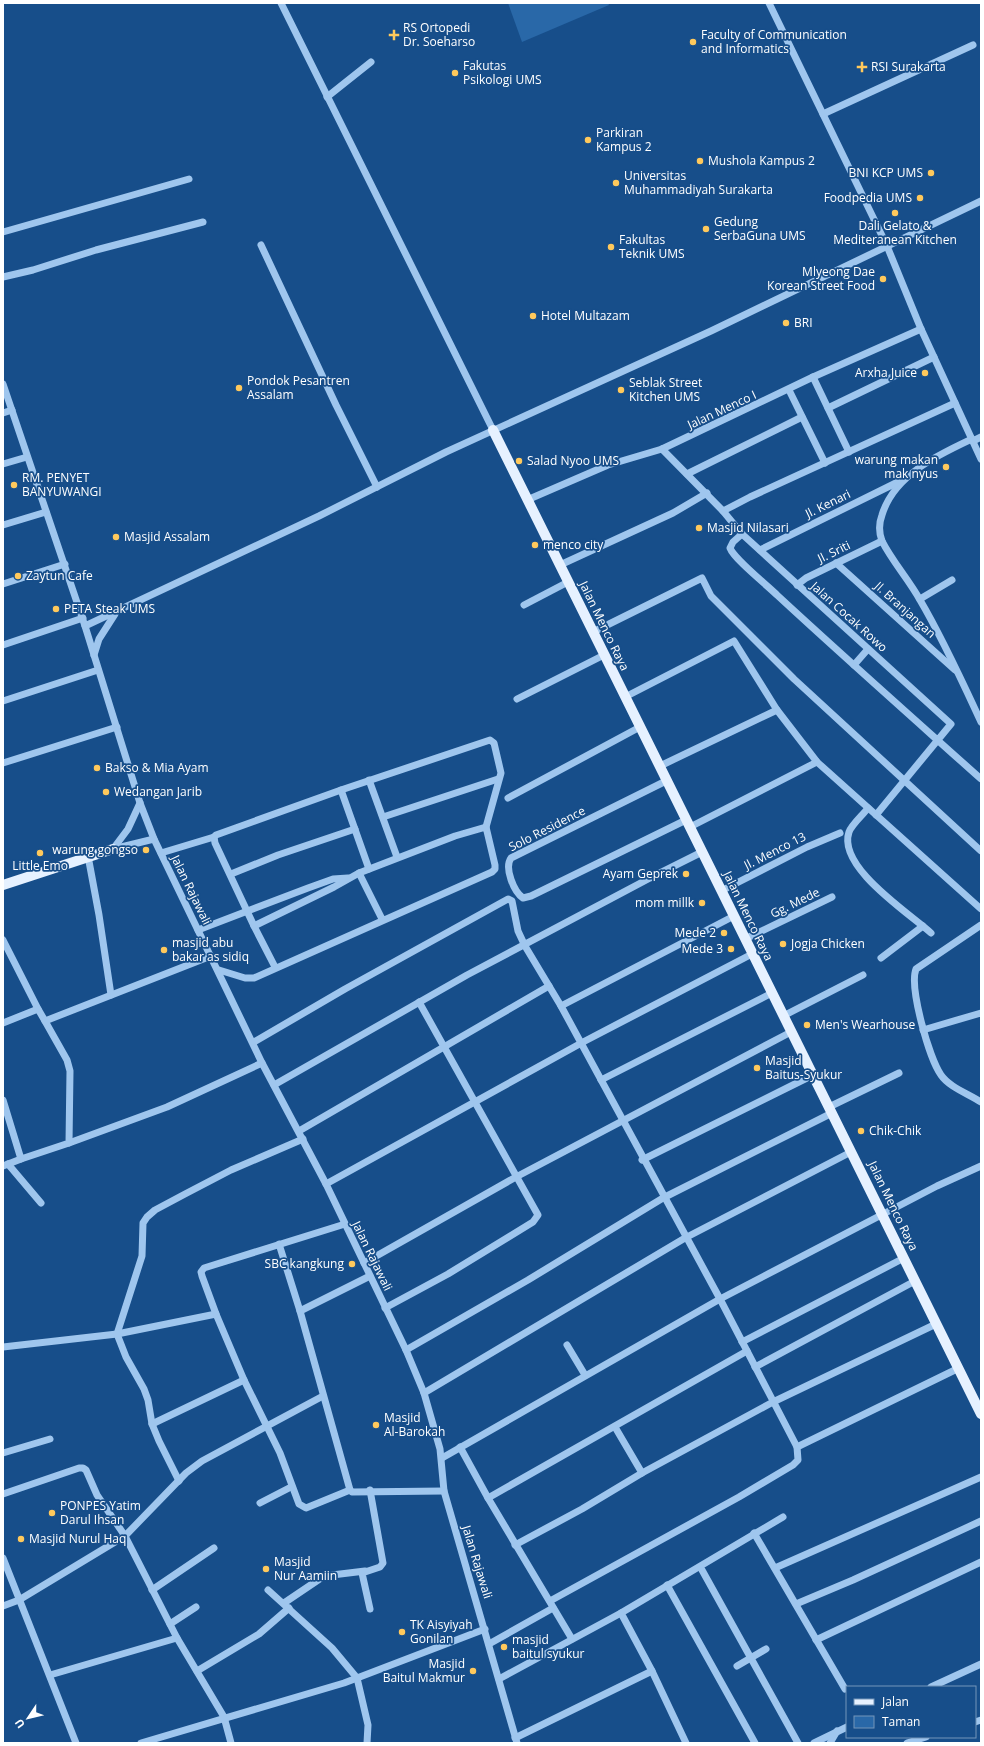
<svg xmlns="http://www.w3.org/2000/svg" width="984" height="1746" font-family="'Open Sans',sans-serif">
  <rect width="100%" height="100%" fill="#174e8a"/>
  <path fill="#2968a8" d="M508,3H608L609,5L522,42Z"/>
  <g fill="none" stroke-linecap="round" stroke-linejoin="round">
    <g stroke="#9fc6ee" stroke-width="7">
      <path d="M281,3L493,430"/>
      <path d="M769,3L887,246L921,329L981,459"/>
      <path d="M327,97L371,62"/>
      <path d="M823,114L973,45"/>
      <path d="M3,232L189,179"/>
      <path d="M261,245L336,405L377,487"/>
      <path d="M3,277L33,270L96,250L203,222"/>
      <path d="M813,377L849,452"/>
      <path d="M3,384L85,626L319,516L446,452L711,331L981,201"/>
      <path d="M789,390L825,463"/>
      <path d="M828,408L934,357"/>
      <path d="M3,413L12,410"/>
      <path d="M972,439C938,455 894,475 882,515C879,523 879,533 882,541C892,561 909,580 920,600C943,639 962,681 981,722"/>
      <path d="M973,441L981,437"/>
      <path d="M662,449L723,511L750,497L955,403"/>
      <path d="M3,464L27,457"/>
      <path d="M687,474L802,417"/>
      <path d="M527,500L608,465L662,449L813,377L921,329"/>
      <path d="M723,511L742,534"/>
      <path d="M3,525L46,512"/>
      <path d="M760,550L902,480"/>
      <path d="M836,563L955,670"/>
      <path d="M560,565L673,513L707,493"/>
      <path d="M3,584L65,564"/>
      <path d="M797,585L806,578L882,541"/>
      <path d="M920,599L952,580"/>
      <path d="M524,605L568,582"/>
      <path d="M85,626L140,803L154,839L262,1063L326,1184L406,1350L424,1393L440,1449L444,1491L517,1743"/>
      <path d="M593,632L702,578L711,596L794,679L981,851"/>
      <path d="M3,645L83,618"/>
      <path d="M94,655L99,639L115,614"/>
      <path d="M854,665L868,649"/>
      <path d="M625,697L734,641L777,710L817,762L981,909"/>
      <path d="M517,699L604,655"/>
      <path d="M3,701L98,670"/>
      <path d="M3,763L117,727"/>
      <path d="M660,766L777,710"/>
      <path d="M369,780L397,857"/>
      <path d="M666,781L511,858C504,868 514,892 523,898L531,896L686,820"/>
      <path d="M341,790L369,869"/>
      <path d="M508,798L640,727"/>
      <path d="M868,808C863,815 852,824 849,832C837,867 909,913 931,933"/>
      <path d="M876,815L951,724L742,534L733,542L730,548C734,559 767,585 777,595C844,657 913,718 981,779"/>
      <path d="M383,817L498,779"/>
      <path d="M690,827L817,762"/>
      <path d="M113,849L128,829L140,803"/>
      <path d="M113,849L154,839"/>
      <path d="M161,853L214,837"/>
      <path d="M88,856L99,915L111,995"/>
      <path d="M231,874L278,855L355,829"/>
      <path d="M721,891L807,847L840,833"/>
      <path d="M981,925L916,969C909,987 929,1058 941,1075C949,1087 969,1094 981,1102"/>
      <path d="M254,926L334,887L359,873"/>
      <path d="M198,930L308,888L333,879L348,878"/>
      <path d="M745,939L832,897"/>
      <path d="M3,940L38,1009"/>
      <path d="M881,958L923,926"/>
      <path d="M275,967L254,926L215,843L214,837L216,835L341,790L490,740L494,743L501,773L486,827"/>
      <path d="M219,970L245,978H254L492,872L495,869V865L486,827L455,836L359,873L382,919"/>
      <path d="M561,1006L734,916"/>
      <path d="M783,1016L863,975"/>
      <path d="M3,1023L38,1009L45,1021L211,956"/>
      <path d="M923,1030L981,1013"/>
      <path d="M254,1042L345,989L508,899L512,901L518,931L525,946L561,1006L720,1299L797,1447L798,1460L793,1465L739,1497L550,1601"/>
      <path d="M601,1080L772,993"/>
      <path d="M274,1085L467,975L650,878L702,852"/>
      <path d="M3,1100L21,1159L69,1143L70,1071L67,1060L45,1021"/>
      <path d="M829,1107L899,1073"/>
      <path d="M299,1131L549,986"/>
      <path d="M69,1143L167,1107L262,1063"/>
      <path d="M642,1160L813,1075"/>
      <path d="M8,1164L41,1203"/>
      <path d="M3,1166L21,1159"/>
      <path d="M326,1184L585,1041L752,954"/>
      <path d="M345,1224L204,1268L201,1272L202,1276L216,1314L244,1380L280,1453L299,1504L306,1508L350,1490L352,1492L444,1491"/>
      <path d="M279,1244L300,1311L350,1490"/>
      <path d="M364,1263L516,1177L791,1032"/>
      <path d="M385,1308L448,1274L533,1222L538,1215L419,1002"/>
      <path d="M300,1311L370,1276"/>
      <path d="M742,1342L904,1258"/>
      <path d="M567,1345L585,1375"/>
      <path d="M3,1347L117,1334L216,1314"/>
      <path d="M406,1350L528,1280L663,1198L832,1113"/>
      <path d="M755,1367L915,1281"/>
      <path d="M424,1393L685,1238L851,1152"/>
      <path d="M152,1424L244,1380"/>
      <path d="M615,1427L642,1473"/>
      <path d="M460,1447L488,1498L572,1639"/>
      <path d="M797,1447L959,1368"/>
      <path d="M3,1453L50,1439"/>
      <path d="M442,1458L720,1299L937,1186L981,1166"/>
      <path d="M179,1481L159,1441L152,1424L148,1400L144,1389L126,1357L117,1334L142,1256L143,1223L147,1217L155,1210L185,1194L231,1170L303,1139"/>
      <path d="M370,1490L383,1563L380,1567L362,1573L370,1609"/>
      <path d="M3,1494L79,1468H83L86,1470L97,1495L125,1536L177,1638L224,1717L231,1743"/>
      <path d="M488,1498L747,1351"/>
      <path d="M260,1503L291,1487"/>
      <path d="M754,1533L845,1689"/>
      <path d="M515,1545L582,1509L642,1473L773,1402L936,1324"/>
      <path d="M3,1558L76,1743"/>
      <path d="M775,1568L981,1477"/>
      <path d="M702,1570L798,1743"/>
      <path d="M667,1585L755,1743"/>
      <path d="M152,1590L214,1548"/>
      <path d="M268,1590L332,1648L357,1678L368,1725L367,1743"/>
      <path d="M284,1603L324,1576L365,1571"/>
      <path d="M796,1604L853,1580L981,1521"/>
      <path d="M3,1606L19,1600L125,1536L186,1473L202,1461L323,1396"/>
      <path d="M170,1624L196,1607"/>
      <path d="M816,1640L981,1562"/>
      <path d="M489,1644L553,1608"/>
      <path d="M737,1666L766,1649"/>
      <path d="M197,1671L259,1634L289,1608"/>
      <path d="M50,1675L177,1638"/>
      <path d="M499,1679L621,1613"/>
      <path d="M931,1687L981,1664"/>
      <path d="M975,1722L981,1720"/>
      <path d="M515,1738L652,1671"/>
      <path d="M141,1743L344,1683L485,1629"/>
      <path d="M686,1743L652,1671L621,1613L783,1517"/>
      <path d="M814,1743L847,1727"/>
      <path d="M830,1743L837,1731"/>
      <path d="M907,1743L926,1737"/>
    </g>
    <g stroke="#e6f1ff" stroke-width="10">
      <path d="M493,430L981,1414"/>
      <path d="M3,885L113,849"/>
    </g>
  </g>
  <g fill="#ffc95c" stroke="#174e8a" stroke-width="1.5">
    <path d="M392 29h4v4h4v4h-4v4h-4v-4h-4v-4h4z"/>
    <circle cx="693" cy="42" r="4"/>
    <path d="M860 61h4v4h4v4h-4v4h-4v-4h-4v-4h4z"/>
    <circle cx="455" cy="73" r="4"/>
    <circle cx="588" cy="140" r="4"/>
    <circle cx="700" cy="161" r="4"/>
    <circle cx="931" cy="173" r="4"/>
    <circle cx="616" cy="183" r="4"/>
    <circle cx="920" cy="198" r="4"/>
    <circle cx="895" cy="213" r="4"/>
    <circle cx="706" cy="229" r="4"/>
    <circle cx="611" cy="247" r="4"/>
    <circle cx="883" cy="279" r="4"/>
    <circle cx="533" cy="316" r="4"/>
    <circle cx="786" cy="323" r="4"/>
    <circle cx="925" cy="373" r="4"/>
    <circle cx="239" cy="388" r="4"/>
    <circle cx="621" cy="390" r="4"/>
    <circle cx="519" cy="461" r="4"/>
    <circle cx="946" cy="467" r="4"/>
    <circle cx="14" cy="485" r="4"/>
    <circle cx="699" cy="528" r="4"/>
    <circle cx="116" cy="537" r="4"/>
    <circle cx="535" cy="545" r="4"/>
    <circle cx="18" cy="576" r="4"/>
    <circle cx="56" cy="609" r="4"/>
    <circle cx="97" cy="768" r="4"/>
    <circle cx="106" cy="792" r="4"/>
    <circle cx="146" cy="850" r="4"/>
    <circle cx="40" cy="853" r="4"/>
    <circle cx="686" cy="874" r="4"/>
    <circle cx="702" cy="903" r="4"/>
    <circle cx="724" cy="933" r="4"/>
    <circle cx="783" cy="944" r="4"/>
    <circle cx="731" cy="949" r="4"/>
    <circle cx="164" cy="950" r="4"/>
    <circle cx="807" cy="1025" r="4"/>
    <circle cx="757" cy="1068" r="4"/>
    <circle cx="861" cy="1131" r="4"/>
    <circle cx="352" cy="1264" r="4"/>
    <circle cx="376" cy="1425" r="4"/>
    <circle cx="52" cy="1513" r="4"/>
    <circle cx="21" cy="1539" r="4"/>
    <circle cx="266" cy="1569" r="4"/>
    <circle cx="402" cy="1632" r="4"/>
    <circle cx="504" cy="1647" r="4"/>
    <circle cx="473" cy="1671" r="4"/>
  </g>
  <g text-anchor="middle" stroke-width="3.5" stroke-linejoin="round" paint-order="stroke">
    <g font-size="12" fill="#fff" stroke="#174e8a" text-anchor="start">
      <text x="403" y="32">RS Ortopedi<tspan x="403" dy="14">Dr. Soeharso</tspan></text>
      <text x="701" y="39">Faculty of Communication<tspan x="701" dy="14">and Informatics</tspan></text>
      <text x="463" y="70">Fakutas<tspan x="463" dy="14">Psikologi UMS</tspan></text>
      <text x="871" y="71">RSI Surakarta</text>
      <text x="596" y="137">Parkiran<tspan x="596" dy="14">Kampus 2</tspan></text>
      <text x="708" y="165">Mushola Kampus 2</text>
      <text x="923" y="177" text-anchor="end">BNI KCP UMS</text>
      <text x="624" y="180">Universitas<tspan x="624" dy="14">Muhammadiyah Surakarta</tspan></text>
      <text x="912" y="202" text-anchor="end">Foodpedia UMS</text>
      <text x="714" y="226">Gedung<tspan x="714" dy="14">SerbaGuna UMS</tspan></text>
      <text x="895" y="230" text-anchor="middle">Dali Gelato &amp;<tspan x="895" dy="14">Mediteranean Kitchen</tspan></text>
      <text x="619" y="244">Fakultas<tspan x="619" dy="14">Teknik UMS</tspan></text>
      <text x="875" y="276" text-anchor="end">Mlyeong Dae<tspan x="875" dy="14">Korean Street Food</tspan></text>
      <text x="541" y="320">Hotel Multazam</text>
      <text x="794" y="327">BRI</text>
      <text x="917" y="377" text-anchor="end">Arxha Juice</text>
      <text x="247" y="385">Pondok Pesantren<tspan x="247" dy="14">Assalam</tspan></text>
      <text x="629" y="387">Seblak Street<tspan x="629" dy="14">Kitchen UMS</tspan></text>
      <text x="938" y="464" text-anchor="end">warung makan<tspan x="938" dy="14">mak nyus</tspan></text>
      <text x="527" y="465">Salad Nyoo UMS</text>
      <text x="22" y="482">RM. PENYET<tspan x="22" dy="14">BANYUWANGI</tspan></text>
      <text x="707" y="532">Masjid Nilasari</text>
      <text x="124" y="541">Masjid Assalam</text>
      <text x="543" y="549">menco city</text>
      <text x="26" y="580">Zaytun Cafe</text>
      <text x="64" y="613">PETA Steak UMS</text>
      <text x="105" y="772">Bakso &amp; Mia Ayam</text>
      <text x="114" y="796">Wedangan Jarib</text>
      <text x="138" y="854" text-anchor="end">warung gongso</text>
      <text x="40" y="870" text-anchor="middle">Little Emo</text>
      <text x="678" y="878" text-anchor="end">Ayam Geprek</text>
      <text x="694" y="907" text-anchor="end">mom millk</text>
      <text x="716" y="937" text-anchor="end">Mede 2</text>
      <text x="172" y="947">masjid abu<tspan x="172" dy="14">bakar as sidiq</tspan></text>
      <text x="791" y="948">Jogja Chicken</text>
      <text x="723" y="953" text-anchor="end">Mede 3</text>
      <text x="815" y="1029">Men's Wearhouse</text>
      <text x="765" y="1065">Masjid<tspan x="765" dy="14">Baitus-Syukur</tspan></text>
      <text x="869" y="1135">Chik-Chik</text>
      <text x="344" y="1268" text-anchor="end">SBC kangkung</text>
      <text x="384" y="1422">Masjid<tspan x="384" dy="14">Al-Barokah</tspan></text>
      <text x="60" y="1510">PONPES Yatim<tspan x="60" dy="14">Darul Ihsan</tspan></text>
      <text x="29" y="1543">Masjid Nurul Haq</text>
      <text x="274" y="1566">Masjid<tspan x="274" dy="14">Nur Aamiin</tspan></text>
      <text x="410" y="1629">TK Aisyiyah<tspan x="410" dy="14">Gonilan</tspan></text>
      <text x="512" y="1644">masjid<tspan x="512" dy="14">baitul syukur</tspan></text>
      <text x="465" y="1668" text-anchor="end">Masjid<tspan x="465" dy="14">Baitul Makmur</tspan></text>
    </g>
    <g font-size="12" fill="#fff" stroke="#174e8a">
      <text transform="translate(722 410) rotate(-25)" y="4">Jalan Menco I</text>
      <text transform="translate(828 504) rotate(-26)" y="4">Jl. Kenari</text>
      <text transform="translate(834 552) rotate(-26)" y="4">Jl. Sriti</text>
      <text transform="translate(905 610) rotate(42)" y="4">Jl. Branjangan</text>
      <text transform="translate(849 617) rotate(42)" y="4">Jalan Cocak Rowo</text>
      <text transform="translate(604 626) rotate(64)" y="4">Jalan Menco Raya</text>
      <text transform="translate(547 829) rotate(-27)" y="4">Solo Residence</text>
      <text transform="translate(775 851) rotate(-27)" y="4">Jl. Menco 13</text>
      <text transform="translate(191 890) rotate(64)" y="4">Jalan Rajawali</text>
      <text transform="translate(795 903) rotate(-26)" y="4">Gg. Mede</text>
      <text transform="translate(748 916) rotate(64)" y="4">Jalan Menco Raya</text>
      <text transform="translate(893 1206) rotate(64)" y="4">Jalan Menco Raya</text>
      <text transform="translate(372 1256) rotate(64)" y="4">Jalan Rajawali</text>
      <text transform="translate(477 1562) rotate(73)" y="4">Jalan Rajawali</text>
    </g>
  </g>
  <rect width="984" height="1746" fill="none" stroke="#ffffff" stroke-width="8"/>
  <rect x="846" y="1686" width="130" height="52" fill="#174e8a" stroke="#7495b9"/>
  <rect x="854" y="1699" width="20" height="6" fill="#e6f1ff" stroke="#7495b9"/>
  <text x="882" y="1706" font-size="12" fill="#ffffff">Jalan</text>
  <rect x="854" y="1716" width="20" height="12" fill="#2968a8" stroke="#7495b9"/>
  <text x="882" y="1726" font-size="12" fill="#ffffff">Taman</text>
  <g transform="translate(28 1718) rotate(235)" stroke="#174e8a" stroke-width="3" paint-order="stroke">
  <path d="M0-3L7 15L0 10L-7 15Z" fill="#ffffff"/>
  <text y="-6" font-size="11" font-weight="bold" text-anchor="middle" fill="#ffffff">U</text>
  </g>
</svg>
